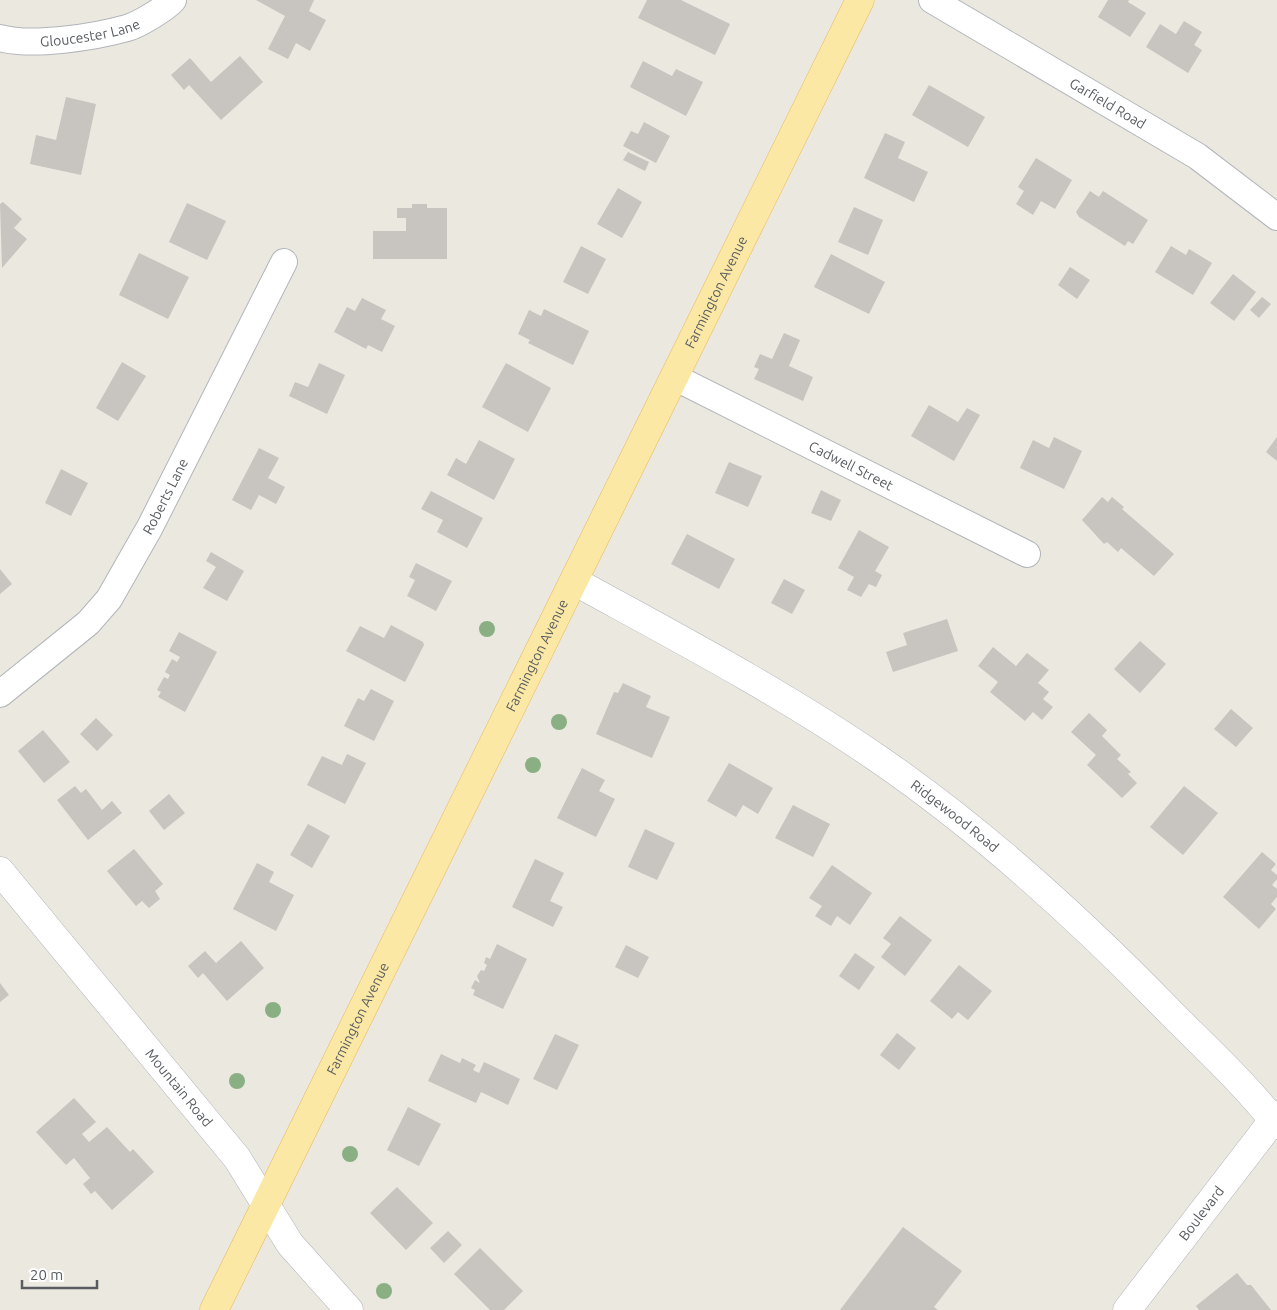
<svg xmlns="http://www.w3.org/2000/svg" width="1277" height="1310" font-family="Ubuntu,sans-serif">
  <rect width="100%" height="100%" fill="#ebe8e0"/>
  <g fill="#c8c4bf">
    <path d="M256,0H314L309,11L326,20L310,51L296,43L288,59L268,49L285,16Z"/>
    <path d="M647,0H681L730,24L715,55L638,18Z"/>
    <path d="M1108,0H1129L1128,2L1146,13L1130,37L1098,17Z"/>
    <path d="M1184,21L1202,32L1194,45L1202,50L1188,73L1146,47L1160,24L1176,34Z"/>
    <path d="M240,56L263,82L221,120L189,85L184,90L171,75L190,58L211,82Z"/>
    <path d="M643,61L672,76L676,69L703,82L686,116L630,87Z"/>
    <path d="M929,85L985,117L968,147L912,115Z"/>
    <path d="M66,97L96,104L81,175L30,164L36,135L56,140Z"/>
    <path d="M644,122L670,136L656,163L623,146L631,131L638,134Z"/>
    <path d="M885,133L905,142L898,158L928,172L914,202L864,178Z"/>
    <path d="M628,152L649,162L645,171L623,160Z"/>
    <path d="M1036,158L1072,180L1055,209L1041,201L1033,215L1016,204L1024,191L1018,187Z"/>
    <path d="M618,188L642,202L622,238L597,224Z"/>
    <path d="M1090,191L1099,197L1103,191L1148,220L1133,244L1128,241L1125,246L1079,217L1076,212Z"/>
    <path d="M3,202L22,219L14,228L27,239L2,268L0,204Z"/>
    <path d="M187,203L226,221L207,260L169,242Z"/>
    <path d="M412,204H427V208H447V259H373V231H406V218H397V208H412Z"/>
    <path d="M854,207L883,220L868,255L838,242Z"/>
    <path d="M581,246L606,259L588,294L563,282Z"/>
    <path d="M1171,246L1186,255L1189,249L1212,263L1193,295L1155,272Z"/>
    <path d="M139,253L189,277L168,319L119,295Z"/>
    <path d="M831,254L885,282L869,314L814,287Z"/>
    <path d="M1070,267L1090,280L1077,299L1058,285Z"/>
    <path d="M1233,274L1256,292L1234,321L1210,303Z"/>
    <path d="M1262,297L1271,304L1259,318L1250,310Z"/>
    <path d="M362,298L386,310L381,319L395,326L382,352L368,345L366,349L334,332L347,307L355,311Z"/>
    <path d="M544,309L589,331L573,365L528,343L530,340L518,334L529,310L541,316Z"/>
    <path d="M784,333L800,340L789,366L813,377L803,401L754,379L759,369L754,367L760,354L772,359Z"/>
    <path d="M122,362L146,376L118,421L96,408Z"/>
    <path d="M319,363L345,375L327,414L289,396L295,382L308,387Z"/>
    <path d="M506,363L551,388L528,432L482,407Z"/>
    <path d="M929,405L958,422L967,408L980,415L954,461L911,436Z"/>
    <path d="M1054,437L1082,451L1064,489L1020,468L1033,440L1049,448Z"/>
    <path d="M1277,437V461L1266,452Z"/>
    <path d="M479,440L515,459L494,500L447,475L456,458L466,464Z"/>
    <path d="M259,448L279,458L268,478L285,487L276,504L259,495L251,510L232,500Z"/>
    <path d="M729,462L762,476L748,507L715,493Z"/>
    <path d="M61,469L88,483L71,516L45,503Z"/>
    <path d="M821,490L841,500L831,521L811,513Z"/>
    <path d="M431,491L483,518L467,548L437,532L443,520L421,509Z"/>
    <path d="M1102,497L1108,502L1112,497L1124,507L1122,509L1174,554L1154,576L1121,548L1118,552L1107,542L1104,544L1082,520Z"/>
    <path d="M859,530L889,547L875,571L882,575L876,587L869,584L861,597L847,590L854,577L838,568Z"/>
    <path d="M687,534L735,559L719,589L671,564Z"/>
    <path d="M211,552L244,571L227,601L203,588L216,567L206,561Z"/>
    <path d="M416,563L452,581L436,611L407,596L415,580L409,577Z"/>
    <path d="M0,569L12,584L0,594Z"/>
    <path d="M784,579L805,590L792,614L771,603Z"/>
    <path d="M947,619L958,651L893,672L886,652L907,645L903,633Z"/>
    <path d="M391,625L423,642L424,645L405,682L346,651L360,626L384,638Z"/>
    <path d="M179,632L217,652L185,712L158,697L161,692L157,690L164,677L168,679L170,675L165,672L172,659L177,662L180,657L169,651Z"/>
    <path d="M1140,641L1166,664L1140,693L1114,669Z"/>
    <path d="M993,647L1016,666L1027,653L1049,670L1038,683L1049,692L1043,699L1053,707L1042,720L1033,712L1025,721L990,692L998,682L978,666Z"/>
    <path d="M623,683L651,696L646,707L670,717L652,758L596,734L614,692L618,693Z"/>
    <path d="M371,689L394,701L374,741L344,726L358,698L364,701Z"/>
    <path d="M1231,709L1253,728L1236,747L1214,729Z"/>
    <path d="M1089,713L1107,730L1102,736L1121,755L1117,759L1131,772L1128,774L1137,783L1122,798L1087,765L1096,755L1071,732Z"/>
    <path d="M96,718L113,735L97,751L80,734Z"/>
    <path d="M43,730L70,762L44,783L18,751Z"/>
    <path d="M347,754L366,763L345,804L307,785L322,756L342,765Z"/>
    <path d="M729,763L773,788L758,814L743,805L736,817L707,801Z"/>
    <path d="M582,768L605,780L599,791L615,799L596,837L557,818Z"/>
    <path d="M75,786L81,793L86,789L102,810L112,801L122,813L88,840L57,800Z"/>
    <path d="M1184,786L1218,813L1183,855L1150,827Z"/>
    <path d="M169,794L185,813L164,830L149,811Z"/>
    <path d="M793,805L830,824L813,857L775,838Z"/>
    <path d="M308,824L330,836L312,868L290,855Z"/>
    <path d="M645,829L675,843L657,880L628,867Z"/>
    <path d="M134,849L163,884L155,891L160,899L149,908L142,901L136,906L107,871Z"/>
    <path d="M1262,852L1276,864L1271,870L1277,875V879L1272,885L1277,889V897L1271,904L1276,909L1259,929L1223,897Z"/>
    <path d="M535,859L564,873L550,901L563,907L553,927L512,907Z"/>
    <path d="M257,863L274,872L269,882L294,895L276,931L233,909Z"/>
    <path d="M832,865L872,893L850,925L837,916L831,926L815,916L822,906L809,898Z"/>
    <path d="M900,916L932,940L905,976L881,957L891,944L883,938Z"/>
    <path d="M241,941L264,968L227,1001L203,973L198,978L188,966L205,951L216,963Z"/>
    <path d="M497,944L527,959L503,1009L473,995L475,990L471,988L475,980L480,983L477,976L481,970L484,971L487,965L484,963L486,957L490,959Z"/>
    <path d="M626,945L649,957L638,978L615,967Z"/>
    <path d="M855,953L875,967L859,990L839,976Z"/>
    <path d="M959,965L992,991L968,1020L958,1012L952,1019L930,1001Z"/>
    <path d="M0,983L9,995L0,1002Z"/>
    <path d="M897,1033L916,1048L899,1070L880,1055Z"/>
    <path d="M555,1034L579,1045L557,1090L533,1079Z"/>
    <path d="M441,1054L460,1063L462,1058L476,1065L473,1070L479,1073L484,1062L520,1079L508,1105L481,1092L476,1103L428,1081Z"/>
    <path d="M74,1098L96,1122L82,1134L89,1142L107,1127L130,1152L133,1149L154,1172L112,1210L95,1191L91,1194L83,1184L90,1178L74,1158L66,1165L36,1132Z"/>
    <path d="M408,1107L441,1124L419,1166L387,1150Z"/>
    <path d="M397,1187L433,1223L406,1250L370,1213Z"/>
    <path d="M903,1227L962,1271L934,1307L938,1310H840Z"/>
    <path d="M448,1231L462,1245L444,1263L430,1248Z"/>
    <path d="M480,1248L523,1291L504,1310H490L454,1274Z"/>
    <path d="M1237,1273L1247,1285H1251L1271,1310H1199L1196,1306Z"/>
  </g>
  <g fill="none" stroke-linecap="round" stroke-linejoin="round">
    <defs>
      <g id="minor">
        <path id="s1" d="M932,0L1197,156L1277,217"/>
        <path id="s2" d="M0,38C32,47 95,37 127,28C138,25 165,9 173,0"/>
        <path id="s3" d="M674,377L1027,554"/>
        <path id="s4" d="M0,694L88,623L109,599L150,527L284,262"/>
      </g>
      <g id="secondary">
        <path id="s5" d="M574,581C676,637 781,692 877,758C985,832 1081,920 1172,1014C1208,1050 1246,1085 1277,1125"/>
        <path id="s6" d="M0,871L237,1158L290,1244L349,1310"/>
        <path id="s7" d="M1127,1310L1277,1115"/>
      </g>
      <g id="primary">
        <path id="s8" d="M214,1310L860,0"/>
      </g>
    </defs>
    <use href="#minor" stroke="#b2b6ba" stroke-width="28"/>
    <use href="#secondary" stroke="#b1b5ba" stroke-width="29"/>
    <use href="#primary" stroke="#eab95a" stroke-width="29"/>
    <use href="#minor" stroke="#fff" stroke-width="26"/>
    <use href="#secondary" stroke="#fff" stroke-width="28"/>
    <use href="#primary" stroke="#fbe8a5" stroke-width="28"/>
  </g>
  <g fill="#89af83">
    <circle cx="487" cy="629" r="8"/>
    <circle cx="559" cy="722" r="8"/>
    <circle cx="533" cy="765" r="8"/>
    <circle cx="273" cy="1010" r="8"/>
    <circle cx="237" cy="1081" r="8"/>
    <circle cx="350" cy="1154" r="8"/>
    <circle cx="384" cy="1291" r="8"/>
  </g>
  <g text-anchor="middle" stroke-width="4" stroke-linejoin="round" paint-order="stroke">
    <g font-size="14" fill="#585c60" stroke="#fff">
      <text dy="5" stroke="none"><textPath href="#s2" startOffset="91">Gloucester Lane</textPath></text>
      <text dy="5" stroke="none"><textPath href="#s1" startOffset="204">Garfield Road</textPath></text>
      <text dy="5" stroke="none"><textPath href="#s8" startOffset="1135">Farmington Avenue</textPath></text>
      <text dy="5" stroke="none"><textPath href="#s3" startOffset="198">Cadwell Street</textPath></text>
      <text dy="5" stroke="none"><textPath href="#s4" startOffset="262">Roberts Lane</textPath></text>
      <text dy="5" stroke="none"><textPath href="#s8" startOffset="730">Farmington Avenue</textPath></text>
      <text dy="5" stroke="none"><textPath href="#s5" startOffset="448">Ridgewood Road</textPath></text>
      <text dy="5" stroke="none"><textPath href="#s8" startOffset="325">Farmington Avenue</textPath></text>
      <text dy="5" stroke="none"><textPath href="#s6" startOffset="281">Mountain Road</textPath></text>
      <text dy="5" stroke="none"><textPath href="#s7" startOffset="122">Boulevard</textPath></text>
    </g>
  </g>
  <path d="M22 1280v8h75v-8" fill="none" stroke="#585c60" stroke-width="2.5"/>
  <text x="30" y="1280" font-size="15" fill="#585c60" stroke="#ffffff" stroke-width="4" paint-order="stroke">20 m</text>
</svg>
